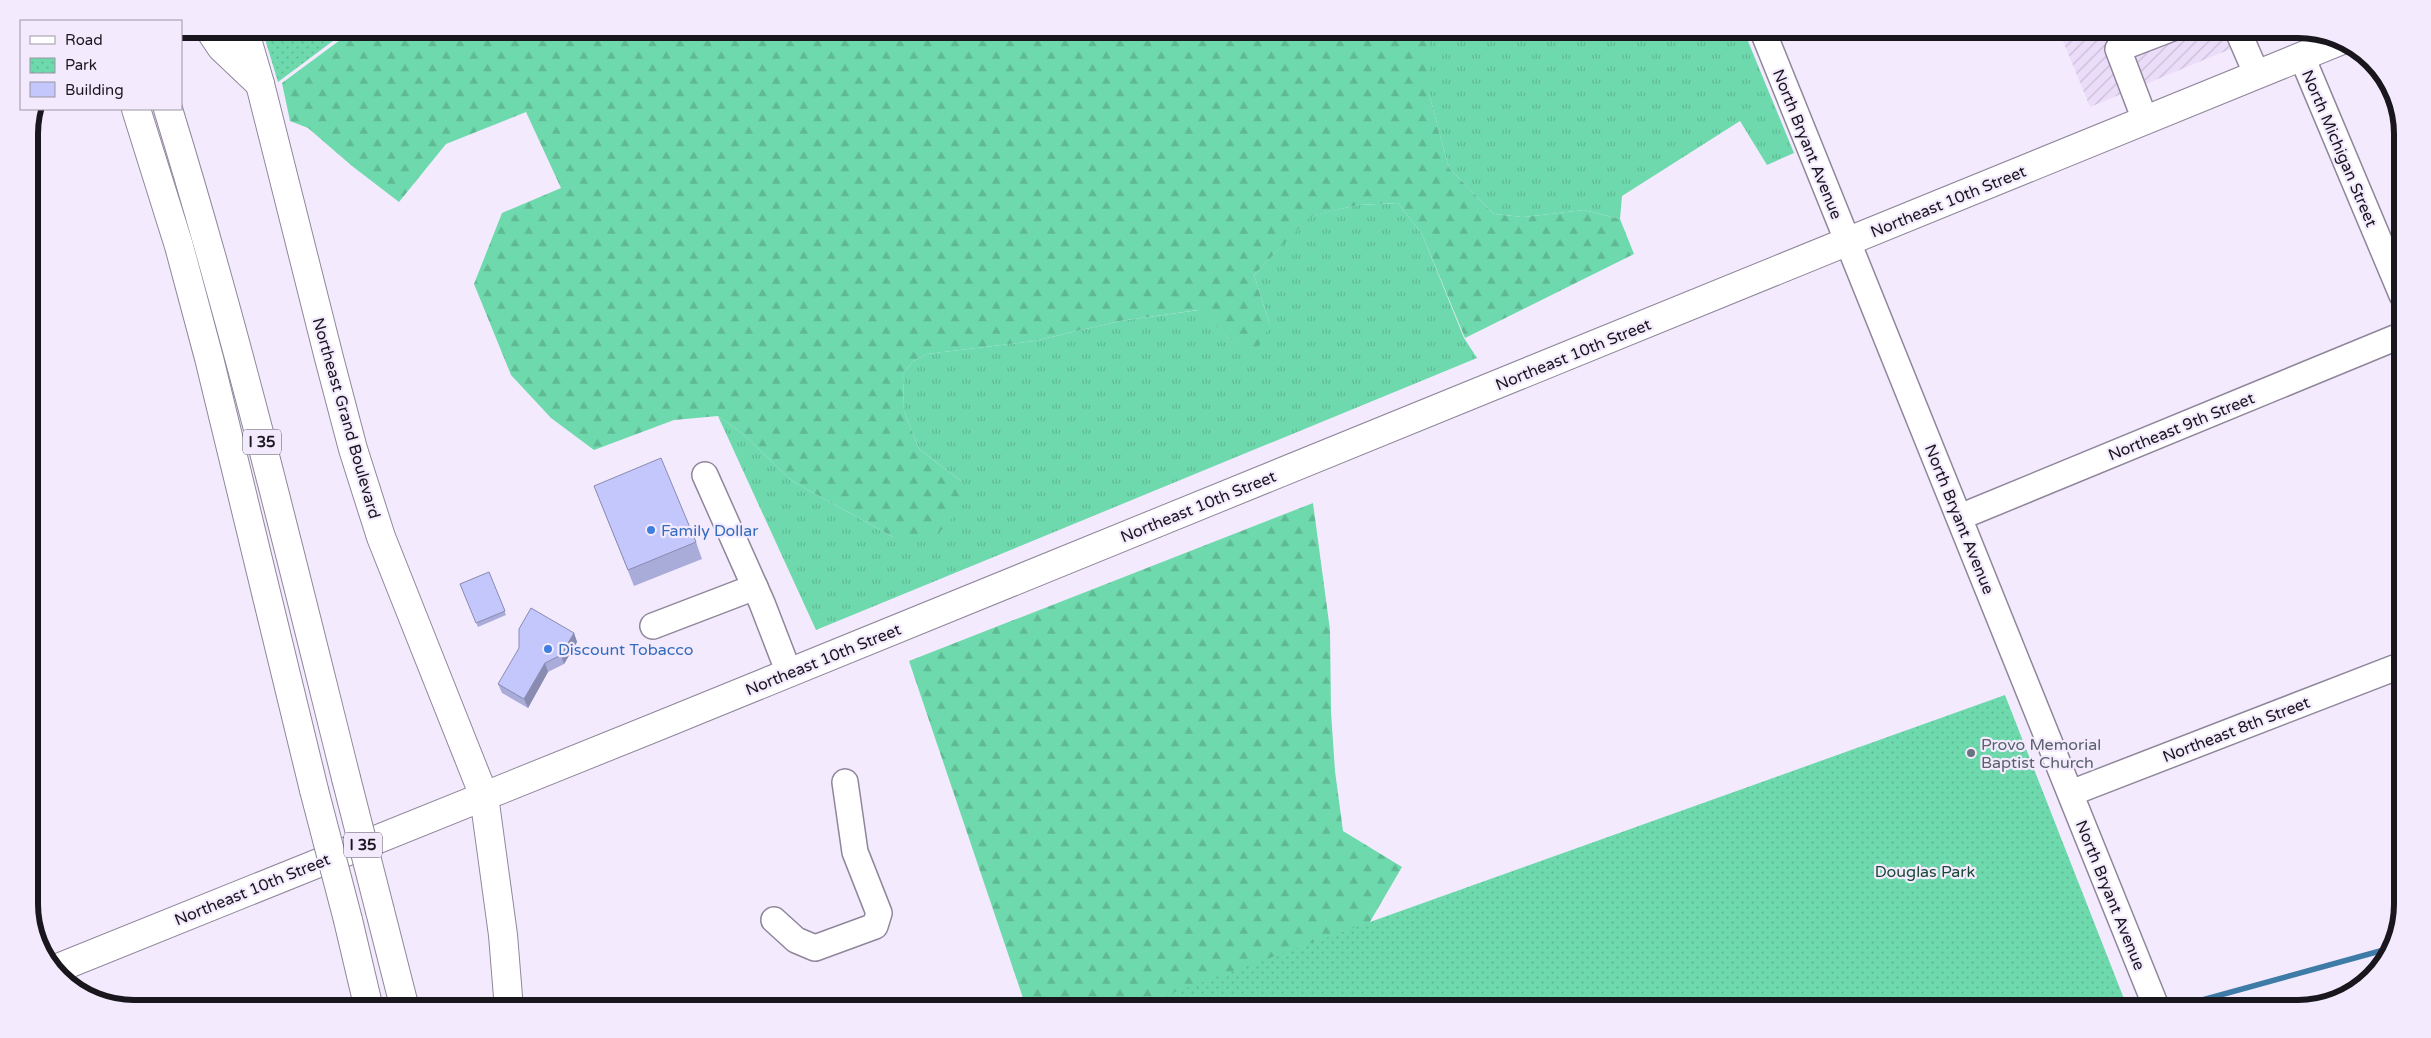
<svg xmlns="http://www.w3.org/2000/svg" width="2431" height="1038" font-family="'Varela Round',sans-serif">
  <defs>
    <pattern id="industrial-furrows" width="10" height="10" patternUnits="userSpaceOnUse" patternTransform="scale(1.25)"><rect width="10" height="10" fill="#ebddfa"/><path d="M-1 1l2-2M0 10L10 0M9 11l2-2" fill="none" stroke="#c9bdd6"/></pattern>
    <pattern id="grass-tufts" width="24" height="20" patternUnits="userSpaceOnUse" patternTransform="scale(1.25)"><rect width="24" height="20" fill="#6ed9ac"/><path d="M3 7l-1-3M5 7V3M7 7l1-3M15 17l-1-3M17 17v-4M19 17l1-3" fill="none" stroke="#5fba94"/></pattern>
    <pattern id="forest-firs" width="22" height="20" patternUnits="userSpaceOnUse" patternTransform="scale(1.25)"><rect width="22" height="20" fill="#6ed9ac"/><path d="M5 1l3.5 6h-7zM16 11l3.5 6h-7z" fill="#5fba94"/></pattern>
    <pattern id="park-dots" width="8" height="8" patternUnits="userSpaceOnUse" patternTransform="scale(1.25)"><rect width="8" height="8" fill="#6ed9ac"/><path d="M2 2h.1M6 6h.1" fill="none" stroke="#5fba94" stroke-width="1.8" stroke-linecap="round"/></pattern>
  </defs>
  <rect width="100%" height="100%" fill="#f3ebfd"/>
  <path fill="url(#industrial-furrows)" d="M2058,29H2279L2090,107Z"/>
  <g fill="url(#grass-tufts)">
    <path d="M1433,29H1743L1794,153L1767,165L1740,121L1622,196L1620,219L1584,210L1523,217L1494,214L1449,168L1429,94V32Z"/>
    <path d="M1398,203L1422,234L1464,338L1477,358L816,630L718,416L743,434L792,481L893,537L961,481L919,449L904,411L903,374L912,362L927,354L1034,341L1120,321L1199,310L1233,343L1270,325L1254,275L1310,216L1358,205Z"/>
  </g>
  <g fill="url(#forest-firs)">
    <path d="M355,29H1433L1429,32V94L1449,168L1494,214L1523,217L1584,210L1620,219L1634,254L1465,338L1422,234L1398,203L1358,205L1311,216L1254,275L1270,325L1256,352L1233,343L1198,310L1120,321L1034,341L927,354L912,362L903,374L904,411L919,449L961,481L965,497C947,529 933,549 893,537L792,481L743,434L718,416L674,420L594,450L551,418L511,375L474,284L502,213L561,188L526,112L446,144L399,202L352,166L308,128L290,121L282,83Z"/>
    <path d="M1313,503L1330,630L1331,712L1335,771L1343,831L1402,867L1343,968L1308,1009H1005L1024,1001L909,661Z"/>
  </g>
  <g fill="url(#park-dots)">
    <path d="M262,29H349L278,82Z"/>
    <path d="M2005,695L2128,1009H1127Z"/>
  </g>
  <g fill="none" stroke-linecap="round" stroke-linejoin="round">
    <path stroke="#3f7ba7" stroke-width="5.5" d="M2184,1005L2391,948"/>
    <defs>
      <g id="minor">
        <path d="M1762,29L2157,1009"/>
        <path d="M2237,29L2257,75"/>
        <path d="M2302,57L2402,295"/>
        <path d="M2145,120L2118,49L2170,29"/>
        <path d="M705,475L762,603L789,673"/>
        <path d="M1960,517L2402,335"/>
        <path d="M653,626L755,587"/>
        <path d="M2071,793L2402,665"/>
        <path d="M774,920L796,940L815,948L875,926L879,913L855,852L845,782"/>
      </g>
      <g id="major">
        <path d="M244,29L260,84L329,358L353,449L381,537L484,796"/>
        <path d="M53,970L656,727L2342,40"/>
      </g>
      <g id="highway">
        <path d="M209,29L221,47L260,84"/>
        <path d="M136,109L179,246L209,358L314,790"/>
        <path d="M168,109C236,330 290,554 346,778"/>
        <path d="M484,796L503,935L509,1009"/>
        <path d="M380,911L405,1009"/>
        <path d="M348,920L369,1009"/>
      </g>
    </defs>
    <use href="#minor" stroke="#90869b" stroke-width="28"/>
    <use href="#major" stroke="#90869b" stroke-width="30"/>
    <use href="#highway" stroke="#90869b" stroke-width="30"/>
    <use href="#minor" stroke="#fff" stroke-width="25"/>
    <use href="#major" stroke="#fff" stroke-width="28"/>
    <use href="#highway" stroke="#fff" stroke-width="28"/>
    <defs>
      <g id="highway-bridge">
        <path d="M346,778L380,911"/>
        <path d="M314,790L348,920"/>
      </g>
    </defs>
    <use href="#highway-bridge" stroke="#90869b" stroke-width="30" stroke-linecap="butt"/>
    <use href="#highway-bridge" stroke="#fff" stroke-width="28"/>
  </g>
  <g fill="#a9abd9">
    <path d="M594,486L696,542L702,559L634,586Z"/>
    <path d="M489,572L506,615L478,627L460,584Z"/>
    <path d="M574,633L577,642L564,664L548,672L528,708L502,693L498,684Z"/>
  </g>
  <g fill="#898bb0">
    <path d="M574,633L577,642L564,664L561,655Z"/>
    <path d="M545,663L548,672L528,708L524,699Z"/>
  </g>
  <g fill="#c4c7fc" stroke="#898bb0">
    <path d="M661,458L696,542L628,570L594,486Z"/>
    <path d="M489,572L505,611L476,623L460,584Z"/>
    <path d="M531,608L574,633L561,655L545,663L524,699L498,684L519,648V629Z"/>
  </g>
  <g fill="#3f7fe0" stroke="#f3ebfd" stroke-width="2">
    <circle cx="651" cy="530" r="5"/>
    <circle cx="548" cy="649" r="5"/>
  </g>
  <circle fill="#6b7280" stroke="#f3ebfd" stroke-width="2" cx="1971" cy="753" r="5"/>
  <g text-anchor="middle" stroke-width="4.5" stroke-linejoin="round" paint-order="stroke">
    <g fill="#f3ebfd" stroke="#5b5661" stroke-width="1">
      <rect x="243" y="429.5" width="38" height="25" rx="4"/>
      <rect x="344" y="832.5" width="38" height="25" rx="4"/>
    </g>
    <g font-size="15" font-weight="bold" fill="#1a161e">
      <text x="262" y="447">I 35</text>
      <text x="363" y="850">I 35</text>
    </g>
    <g font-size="16" fill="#1a161e" stroke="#f3ebfd">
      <text transform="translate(1808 144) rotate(68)" y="6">North Bryant Avenue</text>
      <text transform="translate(2340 148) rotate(67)" y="6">North Michigan Street</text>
      <text transform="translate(1948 201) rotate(-22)" y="6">Northeast 10th Street</text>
      <text transform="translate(1573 354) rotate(-22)" y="6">Northeast 10th Street</text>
      <text transform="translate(347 418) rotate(74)" y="6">Northeast Grand Boulevard</text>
      <text transform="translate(2181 426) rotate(-22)" y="6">Northeast 9th Street</text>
      <text transform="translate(1198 506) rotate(-22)" y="6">Northeast 10th Street</text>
      <text transform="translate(1960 519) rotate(68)" y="6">North Bryant Avenue</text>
      <text transform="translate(823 659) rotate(-22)" y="6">Northeast 10th Street</text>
      <text transform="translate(2236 729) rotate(-21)" y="6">Northeast 8th Street</text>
      <text transform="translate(252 889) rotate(-22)" y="6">Northeast 10th Street</text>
      <text transform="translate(2111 895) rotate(68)" y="6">North Bryant Avenue</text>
    </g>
    <g font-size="16" fill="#366cbe" stroke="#f3ebfd" text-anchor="start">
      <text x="661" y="536">Family Dollar</text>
      <text x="558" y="655">Discount Tobacco</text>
    </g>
    <g font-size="16" fill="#5b616d" stroke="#f3ebfd" text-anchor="start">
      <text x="1981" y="750">Provo Memorial<tspan x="1981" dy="18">Baptist Church</tspan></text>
    </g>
    <g font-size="16" fill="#194835" stroke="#f3ebfd">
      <text x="1925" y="877">Douglas Park</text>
    </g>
  </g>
  <path d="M0 0H2431V1038H0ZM134 38H2298A96 96 0 0 1 2394 134V904A96 96 0 0 1 2298 1000H134A96 96 0 0 1 38 904V134A96 96 0 0 1 134 38Z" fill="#f3ebfd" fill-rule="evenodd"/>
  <path fill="none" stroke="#1a161e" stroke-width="6" d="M134 38H2298A96 96 0 0 1 2394 134V904A96 96 0 0 1 2298 1000H134A96 96 0 0 1 38 904V134A96 96 0 0 1 134 38Z"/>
  <rect x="20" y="20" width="162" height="90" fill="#f3ebfd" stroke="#9c96a4"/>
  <rect x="30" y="36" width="25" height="8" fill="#ffffff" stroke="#9c96a4"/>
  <text x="65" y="45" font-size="15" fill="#1a161e">Road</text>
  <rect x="30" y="58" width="25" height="15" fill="url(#park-dots)" stroke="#9c96a4"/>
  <text x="65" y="70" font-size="15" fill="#1a161e">Park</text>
  <rect x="30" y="82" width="25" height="15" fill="#c4c7fc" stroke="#9c96a4"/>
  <text x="65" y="95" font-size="15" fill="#1a161e">Building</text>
</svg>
